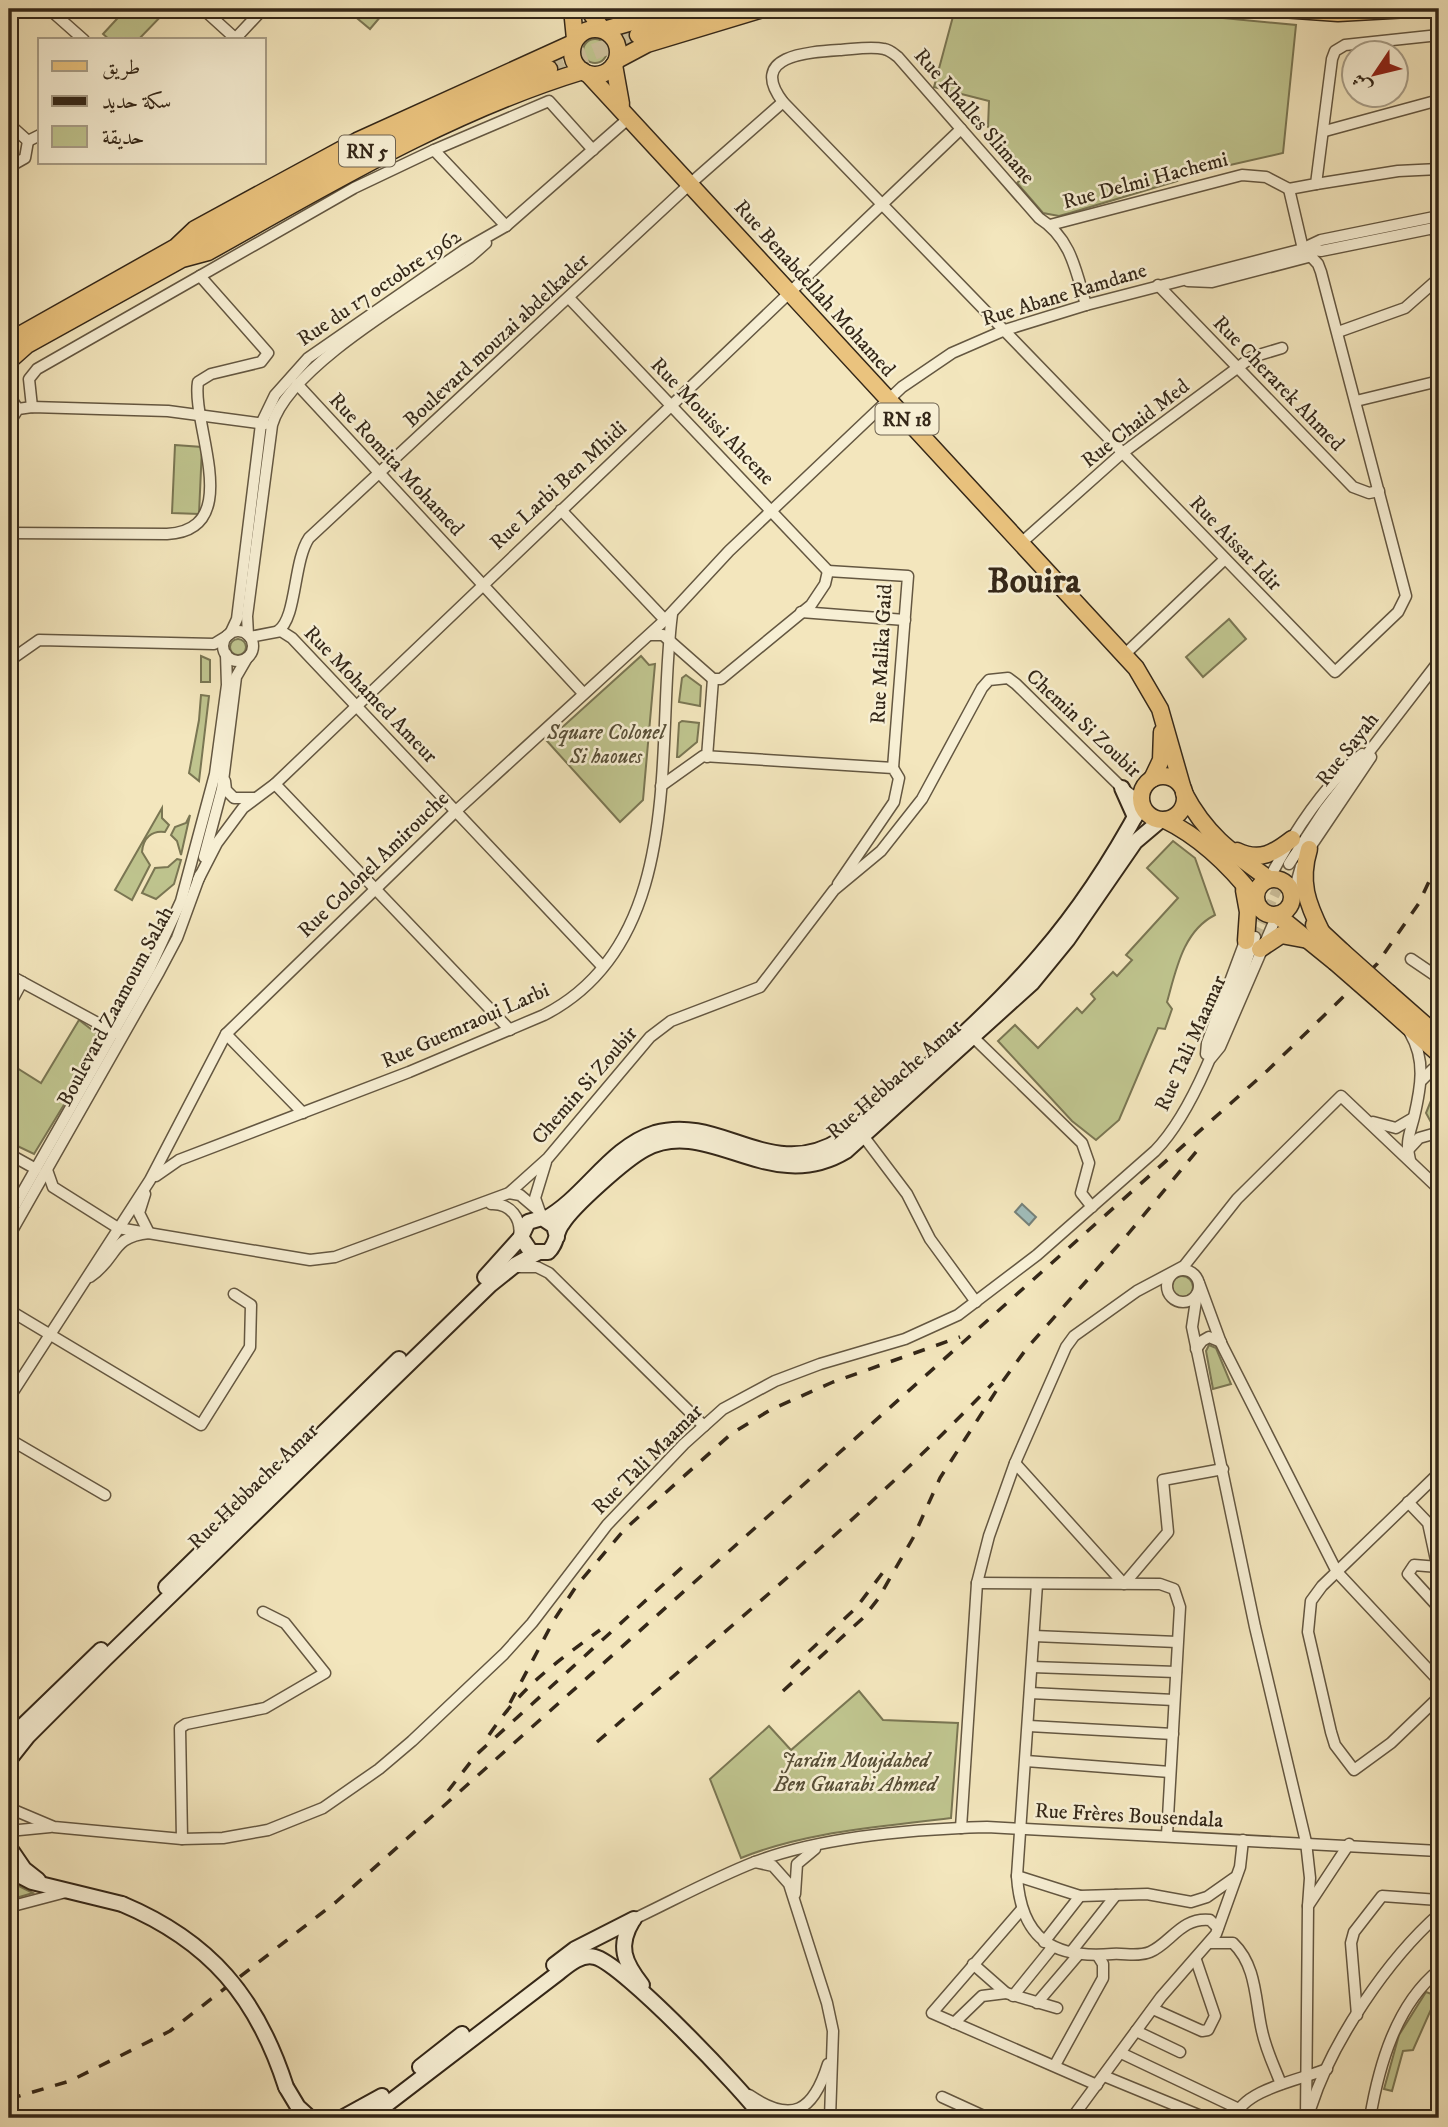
<svg xmlns="http://www.w3.org/2000/svg" width="1448" height="2127" font-family="'IM FELL DW Pica',Amiri,serif">
  <rect width="100%" height="100%" fill="#f3e6bd"/>
  <filter id="stains"><feTurbulence type="fractalNoise" baseFrequency=".00286" numOctaves="4"/><feColorMatrix values="0 0 0 0 .2 0 0 0 0 .09 0 0 0 0 .02 0 0 0 .5 -.17"/></filter>
  <radialGradient id="worn" r=".72"><stop offset=".6" stop-color="#630" stop-opacity="0"/><stop offset="1" stop-color="#630" stop-opacity=".3"/></radialGradient>
  <g fill="#bfc48e" stroke="#7a7653" stroke-width="2">
    <path d="M126,9H168L138,40H110L103,34Z"/>
    <path d="M346,9H387L370,29Z"/>
    <path d="M955,9H1130L1296,25L1283,153L1186,175L1177,181L1070,213L1059,216L1043,213L1017,183L1028,173L988,127L989,101L934,87Z"/>
    <circle cx="595" cy="51" r="12"/>
    <path d="M175,445L202,447L199,514L172,513Z"/>
    <path d="M1229,619L1246,639L1203,677L1186,657Z"/>
    <circle cx="238" cy="647" r="8"/>
    <path d="M201,656L210,660V682H201Z"/>
    <path d="M641,656L649,665L655,664L643,800L620,822L547,741Z"/>
    <path d="M686,675L701,686L700,706L679,702L682,678Z"/>
    <path d="M201,695L209,696L199,781L189,773L199,720Z"/>
    <path d="M682,721L699,723L697,742L679,757H677L679,723Z"/>
    <path d="M162,808V818L169,825L165,832C152,830 143,838 142,852L150,865L132,900L115,890Z"/>
    <path d="M190,815L181,855L177,841L171,835L175,827L186,823Z"/>
    <path d="M1173,841L1195,858L1215,915C1183,931 1176,970 1167,1002L1172,1009L1165,1029L1158,1028L1119,1120L1096,1140L1072,1121L998,1041L1015,1025L1038,1048L1077,1008L1082,1013L1095,999L1091,994L1113,972L1117,976L1132,960L1126,955L1178,898L1147,868Z"/>
    <path d="M177,859L181,860L174,884L156,899L142,893L155,868L168,867Z"/>
    <path d="M79,1020L104,1039L34,1154L9,1142V1063L41,1083Z"/>
    <path d="M1439,1081V1125L1432,1124L1426,1113Z"/>
    <circle cx="1182" cy="1287" r="11"/>
    <path d="M1209,1345L1216,1348L1231,1384L1213,1389L1206,1351Z"/>
    <path d="M859,1691L883,1720L958,1723L951,1818C882,1827 807,1831 741,1858L710,1779L769,1726L791,1750Z"/>
    <path d="M9,1881L33,1893L9,1900Z"/>
    <path d="M1426,1992L1437,1996L1413,2050L1403,2051L1392,2091L1384,2089L1399,2035Z"/>
  </g>
  <path fill="#a0bdbb" stroke="#75817a" stroke-width="2" d="M1022,1204L1036,1217L1029,1225L1015,1212Z"/>
  <g fill="none" stroke-linecap="round" stroke-linejoin="round">
    <path stroke="#cdc09c" stroke-width="10" stroke-dasharray="10 5" stroke-linecap="butt" d="M1255,937L1289,864"/>
    <path stroke="#cdc09c" stroke-width="16" stroke-dasharray="16 8" stroke-linecap="butt" d="M549,69L638,35"/>
    <defs>
      <g id="minor">
        <path d="M49,9L84,40"/>
        <path d="M203,9L236,39"/>
        <path d="M234,40L263,9"/>
        <path d="M9,124L28,141L40,135"/>
        <path d="M1325,131L1439,100"/>
        <path d="M434,150L549,101L593,150"/>
        <path d="M9,167L25,158L28,141"/>
        <path d="M1316,184L1398,171L1439,169"/>
        <path d="M1289,189L1316,184L1332,59L1335,51L1345,45L1439,35"/>
        <path d="M1289,189L1303,249"/>
        <path d="M1050,225L1242,175L1266,177L1289,189"/>
        <path d="M1435,228L1439,250"/>
        <path d="M1304,248L1321,240L1439,216"/>
        <path d="M200,276L354,188L434,150L506,226"/>
        <path d="M1188,281L1212,282L1312,256"/>
        <path d="M1158,285L1353,487L1369,493L1379,491"/>
        <path d="M569,298L828,571"/>
        <path d="M1086,305C1076,271 1071,238 1039,218L898,57C894,54 890,50 884,49C871,46 855,49 841,50C809,52 747,55 783,102L1335,672L1398,612L1406,596L1321,272L1318,264L1304,249"/>
        <path d="M1338,332L1405,308L1439,278"/>
        <path d="M297,384L583,693"/>
        <path d="M9,396L18,409"/>
        <path d="M1356,401L1439,381"/>
        <path d="M9,423L18,409L32,407L168,411L265,424"/>
        <path d="M561,510L665,620"/>
        <path d="M9,533L167,534C246,530 191,425 198,382L211,374L261,362L268,353L200,276L37,369L29,379L32,407"/>
        <path d="M1020,544L1121,454L1252,357L1282,348"/>
        <path d="M828,571L908,576L893,768"/>
        <path d="M801,612L905,620"/>
        <path d="M278,631C297,618 293,562 309,538L691,183L783,102"/>
        <circle cx="238" cy="646" r="15"/>
        <path d="M230,634L237,619L261,424L275,395L308,358L464,250L506,226L629,118"/>
        <path d="M248,635L247,616L272,425C289,366 417,294 469,258L486,243"/>
        <path d="M650,635H663L713,679H721L811,605L825,584L828,571"/>
        <path d="M250,637L281,631L292,638L602,966"/>
        <path d="M1124,655L1225,559"/>
        <path d="M9,661L39,640L214,644L227,636"/>
        <path d="M707,757L713,679"/>
        <path d="M225,781L226,790L234,798H254"/>
        <path d="M275,784L510,1030"/>
        <path d="M661,786L703,756L893,768L899,778L894,802L838,884"/>
        <path d="M1307,852L1371,757"/>
        <path d="M204,857L222,789L236,677L247,658"/>
        <path d="M1289,864L1325,809L1439,661"/>
        <path d="M1269,879C1292,835 1324,785 1362,754"/>
        <path d="M198,880L217,843L243,808L275,784L961,129"/>
        <path d="M1292,898L1301,866"/>
        <path d="M1411,959L1439,978"/>
        <path d="M9,975L116,1033"/>
        <path d="M9,1006L22,982"/>
        <path d="M226,1034L303,1113"/>
        <path d="M974,1038L1082,1143L1089,1163L1081,1193L1092,1207"/>
        <path d="M1206,1054L1207,1043L1247,936"/>
        <path d="M1211,1058L1220,1047L1277,915"/>
        <path d="M1422,1080L1433,1069L1439,1068"/>
        <path d="M1373,1122L1396,1128L1413,1118"/>
        <path d="M864,1137L907,1194L930,1239L976,1302"/>
        <path d="M1407,1151L1419,1138L1433,1134"/>
        <path d="M9,1154L36,1169"/>
        <path d="M1410,1160C1405,1143 1410,1133 1414,1117C1421,1087 1426,1060 1410,1033"/>
        <path d="M47,1170L53,1187L118,1228L310,1260L335,1257L509,1193L548,1158L650,1037L671,1021L760,987L834,890L881,851L922,799L982,688L989,680L1008,678L1016,684L1122,788L1141,802"/>
        <path d="M156,1176L179,1160L409,1072L544,1015C688,941 655,745 672,614"/>
        <path d="M509,1193L520,1195L540,1212"/>
        <path d="M491,1204C511,1203 522,1219 519,1237"/>
        <path d="M9,1216L150,968L181,901L215,774L227,685L226,654"/>
        <path d="M542,1218L535,1198L546,1162"/>
        <path d="M9,1236L159,972L177,938L200,875"/>
        <path d="M517,1267H537L549,1273L704,1426"/>
        <circle cx="1183" cy="1286" r="16"/>
        <path d="M90,1277C119,1257 110,1237 149,1233L139,1213L145,1194"/>
        <path d="M1199,1283L1221,1343L1337,1572L1439,1681"/>
        <path d="M1197,1294L1192,1327L1255,1627L1306,1842L1310,1878L1308,1906"/>
        <path d="M9,1310L201,1425L250,1347L251,1305L234,1294"/>
        <path d="M1196,1349L1202,1341L1209,1337L1221,1342"/>
        <path d="M9,1398L150,1180L226,1034L457,810L665,620L729,551L902,387L952,353L1005,330L1086,305L1303,249L1321,251L1439,227"/>
        <path d="M9,1439L105,1495"/>
        <path d="M1015,1463L1124,1584L1168,1532L1163,1480L1223,1469"/>
        <path d="M1439,1473L1322,1586L1311,1601L1308,1632L1331,1732L1335,1745L1354,1770L1391,1743L1439,1697"/>
        <path d="M1408,1502L1428,1523L1439,1574"/>
        <path d="M1438,1567L1414,1565L1408,1574L1439,1608"/>
        <path d="M977,1583L1160,1584L1174,1589L1180,1607L1167,1835"/>
        <path d="M1037,1584L1017,1876C1021,1939 1053,1959 1112,1954C1125,1953 1138,1957 1150,1952C1171,1943 1181,1917 1210,1920L1218,1928"/>
        <path d="M1034,1636L1177,1642"/>
        <path d="M1032,1667L1176,1672"/>
        <path d="M1030,1693L1174,1700"/>
        <path d="M1029,1726L1173,1734"/>
        <path d="M1026,1761L1170,1772"/>
        <path d="M9,1808L54,1827L182,1839L223,1838L268,1830L323,1808L379,1769L412,1741L504,1654L532,1623L607,1525L684,1444L723,1409L775,1381L820,1364L905,1339L958,1315L1037,1255L1155,1151C1201,1104 1232,1000 1255,937"/>
        <path d="M961,1828L977,1583L989,1536L1015,1463L1066,1347L1074,1336L1137,1291L1184,1266L1237,1199L1341,1096L1439,1189"/>
        <path d="M9,1831L50,1827"/>
        <path d="M182,1839L180,1728L186,1724L265,1708L325,1673L285,1623L263,1612"/>
        <path d="M755,1862L773,1866L789,1884L827,2003L833,2031L830,2118"/>
        <path d="M1017,1876L1080,1896L1147,1894L1191,1902L1207,1897L1234,1878"/>
        <path d="M795,1894L797,1864L815,1849"/>
        <path d="M9,1907L66,1892"/>
        <path d="M1022,1909L932,2013L1097,2085"/>
        <path d="M634,1919C674,1900 714,1878 755,1862C821,1837 917,1829 987,1827L1439,1851"/>
        <path d="M1044,1942L1080,1896"/>
        <path d="M1209,1943H1233C1257,1966 1255,2001 1262,2031C1266,2050 1274,2066 1281,2084"/>
        <path d="M1071,1952L1116,1895"/>
        <path d="M973,1964L1006,1993L1057,2008"/>
        <path d="M1013,1996L1051,1949"/>
        <path d="M1037,2003L1078,1955"/>
        <path d="M1153,2009L1202,2031L1208,2030L1215,2016L1196,1960"/>
        <path d="M1357,2015L1351,1943L1354,1932L1382,1896L1439,1900"/>
        <path d="M954,2023L982,1996L1006,1993"/>
        <path d="M1136,2031L1180,2052"/>
        <path d="M1121,2053L1239,2109"/>
        <path d="M1055,2065L1103,1978V1964L1098,1956"/>
        <path d="M1104,2076L1206,2118"/>
        <path d="M749,2095C792,2124 813,2112 828,2064"/>
        <path d="M942,2097L988,2118"/>
        <path d="M1311,2107C1332,2041 1388,1959 1439,1914"/>
        <path d="M1072,2118L1161,1997L1216,1934L1240,1867L1243,1840"/>
        <path d="M1236,2118C1240,2090 1304,2079 1327,2069"/>
        <path d="M1306,2118L1308,1906L1349,1844"/>
        <path d="M1370,2118C1379,2065 1396,2005 1439,1970"/>
        <path d="M1438,2118L1439,2114"/>
      </g>
      <g id="secondary">
        <path d="M1122,788L1135,817"/>
        <path d="M545,1219C585,1197 610,1147 655,1133C722,1114 771,1184 842,1139C908,1084 985,1020 1041,954C1080,909 1114,856 1142,804"/>
        <path d="M557,1237L554,1226L542,1218L528,1222L521,1237L531,1252H548C558,1243 555,1233 562,1224C573,1206 626,1159 645,1149C708,1115 770,1197 846,1151L1032,983L1068,939L1135,842L1161,820"/>
        <path d="M485,1277L521,1237"/>
        <path d="M166,1587L399,1359"/>
        <path d="M9,1739L101,1650"/>
        <path d="M9,1760L28,1736L105,1659L490,1285L515,1265L537,1253"/>
        <path d="M9,1847L24,1869L38,1880"/>
        <path d="M9,1870L32,1882L122,1904"/>
        <path d="M633,1920C617,1946 624,1962 642,1985"/>
        <path d="M554,1965L575,1949L634,1919"/>
        <path d="M420,2067L462,2034"/>
        <path d="M286,2087L298,2107L310,2118"/>
        <path d="M342,2118L382,2096"/>
        <path d="M369,2118L557,1974C567,1966 581,1953 595,1957C623,1964 743,2090 763,2118"/>
      </g>
      <g id="primary">
        <path d="M1282,9L1338,13L1409,9"/>
        <path d="M604,30L677,9"/>
        <path d="M638,35L716,9"/>
        <path d="M617,60L647,44L763,9"/>
        <path d="M614,65L621,104"/>
        <path d="M588,74L1136,668L1160,709L1182,786"/>
        <path d="M177,247L191,246C309,182 426,121 549,69"/>
        <path d="M9,341L176,247L195,229L357,141L573,43"/>
        <path d="M9,361L27,345L182,259L208,252C328,185 451,111 583,71"/>
        <circle cx="1163" cy="798" r="22"/>
        <path d="M1152,779L1161,760L1162,732"/>
        <path d="M1184,793C1206,835 1231,852 1269,879"/>
        <path d="M1165,820C1202,838 1230,866 1255,898"/>
        <path d="M1309,849C1299,882 1307,903 1322,933"/>
        <path d="M1237,851C1260,862 1274,853 1292,839"/>
        <circle cx="1274" cy="897" r="18"/>
        <path d="M1244,890L1248,912L1246,941"/>
        <path d="M1277,915L1335,962"/>
        <path d="M1314,925L1343,952"/>
        <path d="M1260,949L1281,935L1308,940"/>
        <path d="M1389,993L1439,1037"/>
        <path d="M1382,1003L1439,1054"/>
      </g>
      <g id="trunk">
        <path d="M572,9L575,39"/>
        <path d="M588,9L602,29"/>
        <circle cx="595" cy="52" r="23"/>
      </g>
    </defs>
    <use href="#minor" stroke="#645741" stroke-width="13"/>
    <use href="#secondary" stroke="#342718" stroke-width="18"/>
    <use href="#primary" stroke="#342718" stroke-width="19"/>
    <use href="#trunk" stroke="#342718" stroke-width="19"/>
    <use href="#minor" stroke="#f7efd4" stroke-width="10"/>
    <use href="#secondary" stroke="#f7efd4" stroke-width="14"/>
    <use href="#primary" stroke="#eac37e" stroke-width="16"/>
    <use href="#trunk" stroke="#eac37e" stroke-width="16"/>
    <g stroke="#342718" stroke-width="3.5" stroke-dasharray="12 12" stroke-linecap="butt">
      <path d="M791,1668L856,1608L887,1567"/>
      <path d="M783,1691L863,1618L878,1599L913,1538L940,1478L1000,1385L1027,1348L1128,1234L1201,1146"/>
      <path d="M510,1703L554,1620L577,1585L625,1529L731,1434L770,1410L833,1382L960,1337"/>
      <path d="M489,1735C523,1685 553,1665 600,1630"/>
      <path d="M597,1742C732,1625 869,1512 993,1383"/>
      <path d="M448,1791L476,1755L688,1562"/>
      <path d="M9,2099L70,2081L170,2031L336,1902L1268,1070L1377,964L1419,903L1439,860"/>
    </g>
    <defs>
      <path id="secondary-bridge" d="M122,1904C210,1941 257,1997 286,2087"/>
      <g id="primary-bridge">
        <path d="M1343,952L1389,993"/>
        <path d="M1335,962L1382,1003"/>
      </g>
    </defs>
    <use href="#secondary-bridge" stroke="#342718" stroke-width="18" stroke-linecap="butt"/>
    <use href="#primary-bridge" stroke="#342718" stroke-width="19" stroke-linecap="butt"/>
    <use href="#secondary-bridge" stroke="#f7efd4" stroke-width="14"/>
    <use href="#primary-bridge" stroke="#eac37e" stroke-width="16"/>
  </g>
  <g text-anchor="middle" stroke-width="5" stroke-linejoin="round" paint-order="stroke">
    <g fill="#f7efd4" stroke="#6e6350" stroke-width="2">
      <rect x="339" y="135.5" width="56" height="31" rx="5"/>
      <rect x="875.5" y="403.5" width="63" height="31" rx="5"/>
    </g>
    <g font-size="19" font-weight="bold" fill="#342718">
      <text x="367" y="158">RN 5</text>
      <text x="907" y="426">RN 18</text>
    </g>
    <g font-size="21" fill="#342718" stroke="#f7efd4">
      <text transform="translate(975 116) rotate(49)" y="7">Rue Khalles Slimane</text>
      <text transform="translate(1145 180) rotate(-15)" y="7">Rue Delmi Hachemi</text>
      <text transform="translate(379 287) rotate(-34)" y="7">Rue du 17 octobre 1962</text>
      <text transform="translate(815 288) rotate(48)" y="7">Rue Benabdellah Mohamed</text>
      <text transform="translate(1064 294) rotate(-17)" y="7">Rue Abane Ramdane</text>
      <text transform="translate(496 340) rotate(-43)" y="7">Boulevard mouzai abdelkader</text>
      <text transform="translate(1279 383) rotate(46)" y="7">Rue Cherarek Ahmed</text>
      <text transform="translate(713 421) rotate(46)" y="7">Rue Mouissi Ahcene</text>
      <text transform="translate(1135 423) rotate(-38)" y="7">Rue Chaid Med</text>
      <text transform="translate(397 464) rotate(47)" y="7">Rue Romita Mohamed</text>
      <text transform="translate(558 485) rotate(-43)" y="7">Rue Larbi Ben Mhidi</text>
      <text transform="translate(1236 543) rotate(46)" y="7">Rue Aissat Idir</text>
      <text transform="translate(881 654) rotate(-87)" y="7">Rue Malika Gaid</text>
      <text transform="translate(371 694) rotate(46)" y="7">Rue Mohamed Ameur</text>
      <text transform="translate(1084 723) rotate(43)" y="7">Chemin Si Zoubir</text>
      <text transform="translate(1347 749) rotate(-52)" y="7">Rue Sayah</text>
      <text transform="translate(373 864) rotate(-44)" y="7">Rue Colonel Amirouche</text>
      <text transform="translate(115 1006) rotate(-62)" y="7">Boulevard Zaamoum Salah</text>
      <text transform="translate(465 1025) rotate(-24)" y="7">Rue Guemraoui Larbi</text>
      <text transform="translate(1190 1043) rotate(-66)" y="7">Rue Tali Maamar</text>
      <text transform="translate(894 1079) rotate(-41)" y="7">Rue Hebbache Amar</text>
      <text transform="translate(584 1085) rotate(-49)" y="7">Chemin Si Zoubir</text>
      <text transform="translate(647 1459) rotate(-45)" y="7">Rue Tali Maamar</text>
      <text transform="translate(253 1486) rotate(-44)" y="7">Rue Hebbache Amar</text>
      <text transform="translate(1129 1815) rotate(3)" y="7">Rue Frères Bousendala</text>
    </g>
    <g font-size="21" font-style="italic" fill="#574e36" stroke="#f7efd4">
      <text x="606" y="739">Square Colonel<tspan x="606" dy="24">Si haoues</tspan></text>
      <text x="855" y="1767">Jardin Moujdahed<tspan x="855" dy="24">Ben Guarabi Ahmed</tspan></text>
    </g>
    <g font-size="35" font-weight="bold" fill="#342718" stroke="#f7efd4">
      <text x="1034" y="592">Bouira</text>
    </g>
  </g>
  <rect width="1448" height="2127" fill="none" stroke="#f3e6bd" stroke-width="35"/>
  <rect x="10" y="10" width="1427" height="2106" fill="none" stroke="#342718" stroke-width="3.5"/>
  <rect x="18" y="18" width="1413" height="2092" fill="none" stroke="#342718" stroke-width="2"/>
  <rect x="38" y="38" width="228" height="126" fill="#f7efd4" stroke="#a99f89" stroke-width="2"/>
  <rect x="52" y="61" width="35" height="10" fill="#eac37e" stroke="#a99f89" stroke-width="2"/>
  <text x="102" y="74" font-size="21" fill="#342718">طريق</text>
  <rect x="52" y="96" width="35" height="10" fill="#342718" stroke="#a99f89" stroke-width="2"/>
  <text x="102" y="108" font-size="21" fill="#342718">سكة حديد</text>
  <rect x="52" y="126" width="35" height="21" fill="#bfc48e" stroke="#a99f89" stroke-width="2"/>
  <text x="102" y="144" font-size="21" fill="#342718">حديقة</text>
  <g transform="translate(1375 74) rotate(235)"><circle r="33" fill="#f7efd4" stroke="#a99f89" stroke-width="2"/>
  <path d="M0-5L12 26L0 18L-12 26Z" fill="#8f2418"/>
  <text y="-10" font-size="19" font-weight="bold" text-anchor="middle" fill="#342718">ش</text>
  </g>
  <rect width="100%" height="100%" filter="url(#stains)"/>
  <rect width="100%" height="100%" fill="url(#worn)"/>
</svg>
